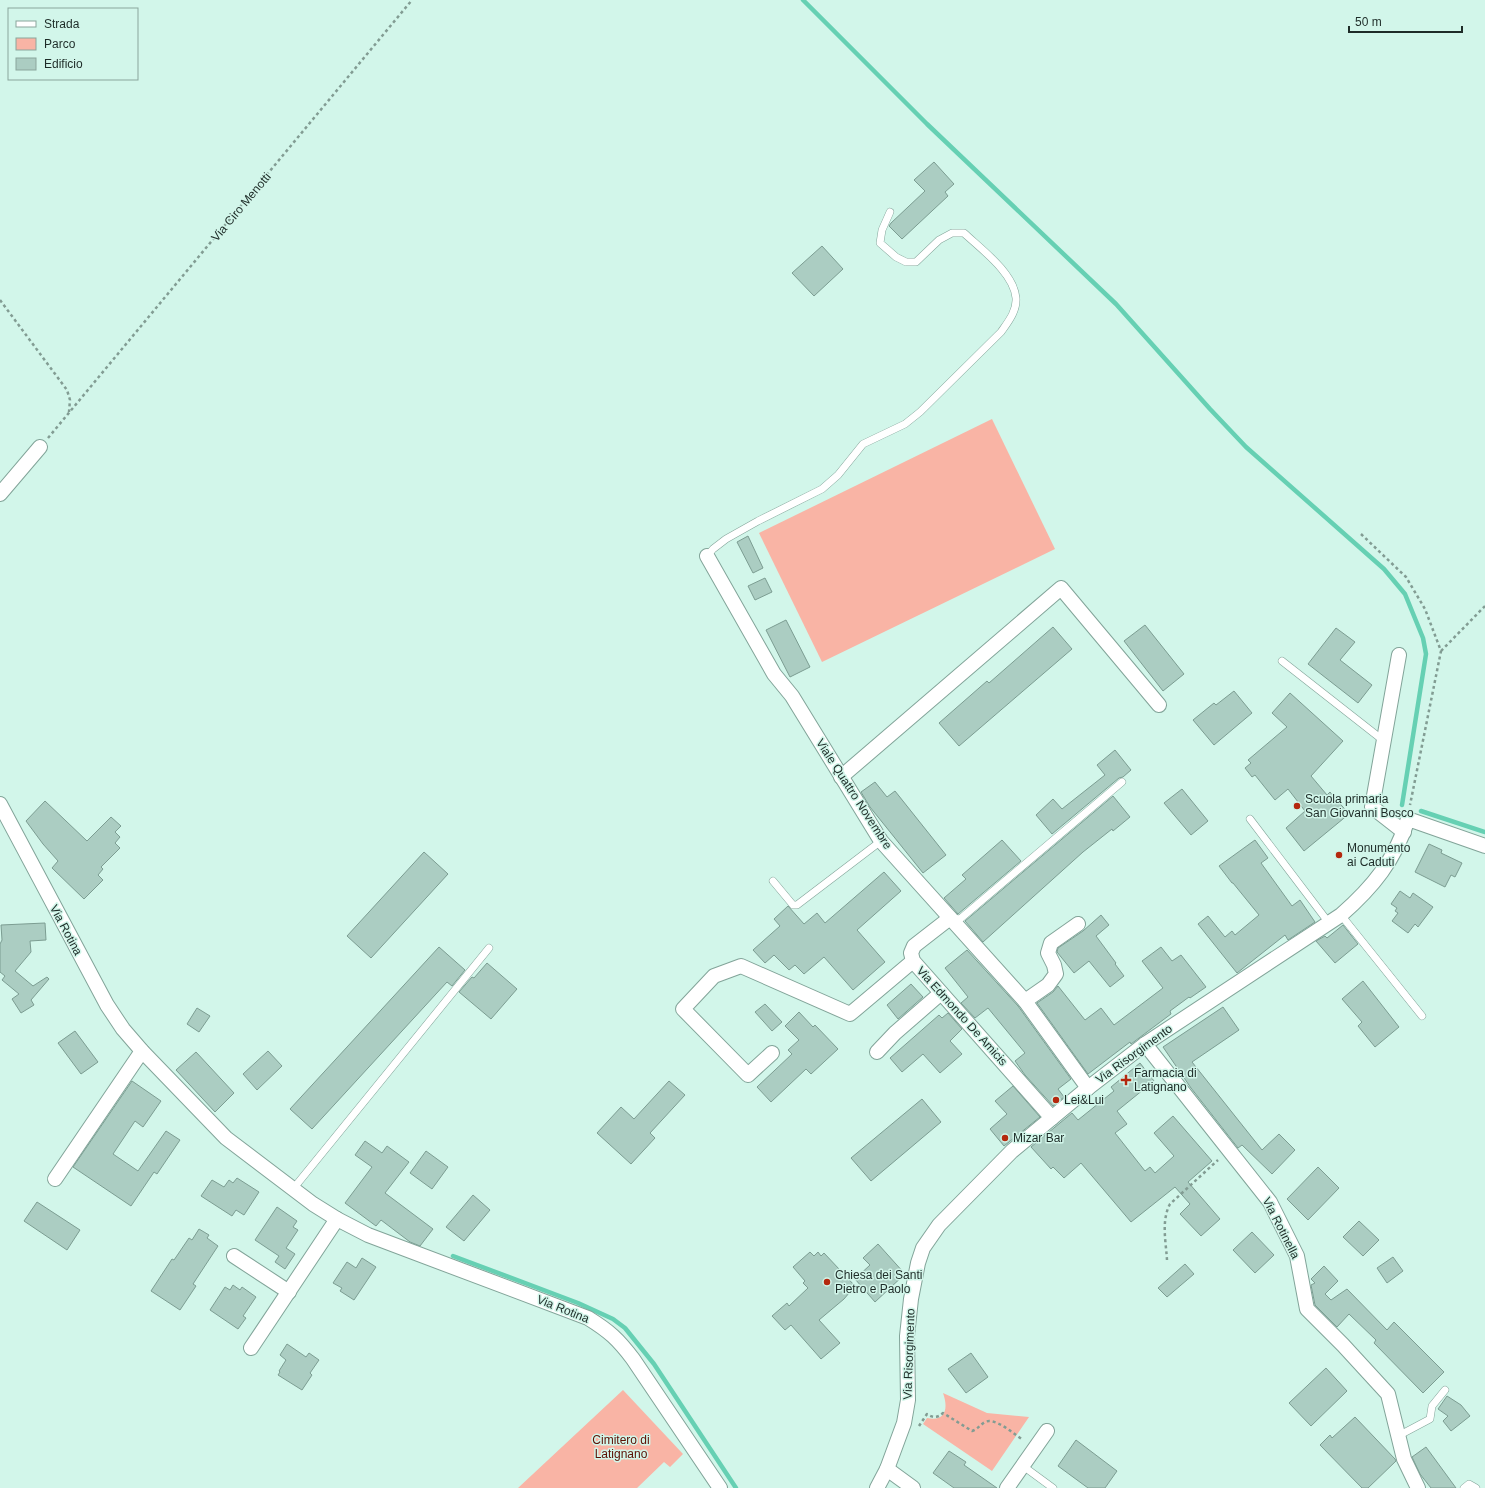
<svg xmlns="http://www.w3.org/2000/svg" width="1485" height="1488" font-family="Arial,sans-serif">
  <rect width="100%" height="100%" fill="#d2f6ea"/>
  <g fill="#f9b4a5">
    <path d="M992,419L1055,549L822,662L759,533Z"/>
    <path d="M623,1390L683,1454L670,1467L664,1462L637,1488H518Z"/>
    <path d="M943,1393L987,1413L1029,1417L992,1471L923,1424L927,1418C947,1422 948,1407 943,1393Z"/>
  </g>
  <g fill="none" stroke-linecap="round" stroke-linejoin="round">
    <g stroke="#66d0b3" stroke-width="4.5">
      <path d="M803,0L927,124L1116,304L1210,409L1246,447L1384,569L1405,594L1423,638L1426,654L1402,805"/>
      <path d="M1421,811L1485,832"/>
      <path d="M453,1256L578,1303L613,1319L625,1328L654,1364L736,1488"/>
    </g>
  </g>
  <g fill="#abcdc2" stroke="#7c9d92">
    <path d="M934,162L954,184L945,192L948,196L902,239L889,226L891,223L925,191L914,180Z"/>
    <path d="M822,246L843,269L814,296L792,273Z"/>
    <path d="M748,536L763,568L753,573L737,542Z"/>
    <path d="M765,578L772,592L755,600L748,586Z"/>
    <path d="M786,620L810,667L790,677L766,630Z"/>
    <path d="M1145,625L1184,674L1163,691L1124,641Z"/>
    <path d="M1053,627L1072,649L959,746L939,723L987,681L989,683Z"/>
    <path d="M1336,628L1355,642L1340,660L1372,685L1358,703L1308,664Z"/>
    <path d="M1234,691L1252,713L1214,745L1193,720L1214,703L1216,705Z"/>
    <path d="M1290,693L1343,741L1311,776L1327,795L1330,792L1349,814L1304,851L1286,828L1305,811L1288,789L1275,800L1255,775L1252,777L1245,768L1251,763L1248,760L1287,727L1272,713Z"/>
    <path d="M1115,750L1131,770L1123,777L1119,778L1052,834L1036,815L1053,799L1062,809L1105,775L1097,765Z"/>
    <path d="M875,782L887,797L895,791L946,855L923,873L870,807L861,792Z"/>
    <path d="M1182,789L1208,821L1191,835L1164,803Z"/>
    <path d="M1113,796L1130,817L1113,831L1112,829L1083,852L983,942L965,921Z"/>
    <path d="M45,801L87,841L111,817L121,826L115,832L120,837L115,843L120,848L101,867L103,869L98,875L103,880L84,899L52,868L58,861L43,844L26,821Z"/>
    <path d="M1002,840L1021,861L958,914L944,898L966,879L962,875Z"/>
    <path d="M1255,840L1268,858L1261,863L1292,906L1300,900L1315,922L1288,940L1285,935L1237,973L1198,924L1208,916L1225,937L1232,931L1235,935L1259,915L1233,883H1232L1219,866Z"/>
    <path d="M1429,844L1442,850L1441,853L1462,863L1455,877L1451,875L1445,887L1415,872Z"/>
    <path d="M424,852L448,874L371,958L347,936Z"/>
    <path d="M884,872L901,891L857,930L885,962L853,990L824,957L804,974L795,965L789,970L774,955L765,963L753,950L780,926L774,919L788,906L804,924L817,913L825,923Z"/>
    <path d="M1400,891L1410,898L1413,893L1433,907L1418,927L1415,924L1408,933L1392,921L1398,913L1395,911L1397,908L1391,904Z"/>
    <path d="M1101,915L1109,925L1096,936L1116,963L1115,964L1124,976L1110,987L1089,961L1074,973L1057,952L1058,948L1083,931Z"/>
    <path d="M45,923L46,940L30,941L31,952L15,971L33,986L47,977L49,979L31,1000L34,1005L21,1013L12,999L19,994L2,980L5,976L0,972V944L2,940L1,925Z"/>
    <path d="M1343,925L1358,944L1335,963L1316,941L1325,936L1327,938Z"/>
    <path d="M439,947L465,970L452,986L447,982L312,1129L290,1109Z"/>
    <path d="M1161,947L1172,961L1181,955L1206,987L1190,998L1189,997L1170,1011L1171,1014L1131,1044L1130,1042L1088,1074L1037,1003L1053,992L1058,986L1085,1020L1101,1008L1114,1025L1163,988L1142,961Z"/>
    <path d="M967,950L1018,1006L1071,1079L1058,1089L1064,1097L1053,1106L1025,1075L1015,1061L1025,1053L988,1008L975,1018L961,1003L968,997L945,968Z"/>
    <path d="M487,963L517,989L491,1019L459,992L472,977L474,978Z"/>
    <path d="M1363,981L1399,1027L1375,1047L1358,1026L1362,1022L1342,999Z"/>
    <path d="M911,984L923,997L898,1019L887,1005Z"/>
    <path d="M765,1004L782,1022L772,1031L755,1012Z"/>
    <path d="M1223,1007L1239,1030L1192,1062L1262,1150L1279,1134L1295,1150L1272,1174L1242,1145L1238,1148L1191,1088L1163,1047Z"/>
    <path d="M197,1008L210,1016L199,1032L187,1024Z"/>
    <path d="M799,1012L813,1027L815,1025L838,1049L811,1074L806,1069L771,1102L757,1087L792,1054L788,1050L799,1040L785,1026Z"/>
    <path d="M948,1013L962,1029L950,1041L962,1054L940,1073L923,1054L902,1072L890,1058L939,1015L942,1018Z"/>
    <path d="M75,1031L98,1062L81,1074L58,1043Z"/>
    <path d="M268,1051L282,1066L257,1090L243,1074Z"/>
    <path d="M196,1052L234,1093L215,1112L176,1070Z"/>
    <path d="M1140,1063L1154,1081L1117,1111L1127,1124L1115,1133L1145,1171L1150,1167L1155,1173L1174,1156L1154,1133L1173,1116L1212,1161L1188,1182L1220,1219L1201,1236L1180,1214L1190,1204L1175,1187L1131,1222L1081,1163L1064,1178L1053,1167L1051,1169L1031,1147L1072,1113L1078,1120L1114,1091L1111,1087Z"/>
    <path d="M132,1081L161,1101L143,1127L135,1121L113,1154L138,1171L166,1131L180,1140L157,1174L154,1172L131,1206L73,1167Z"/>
    <path d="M669,1081L685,1095L650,1133L655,1138L631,1164L597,1133L621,1107L634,1119Z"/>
    <path d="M1013,1086L1040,1117L1004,1146L990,1129L1007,1114L995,1101Z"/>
    <path d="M922,1099L941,1122L871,1181L851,1158Z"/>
    <path d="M365,1141L382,1153L387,1146L409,1162L385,1193L433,1229L420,1246L410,1242L381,1220L376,1226L345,1203L372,1167L355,1155Z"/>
    <path d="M426,1151L448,1167L432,1189L410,1173Z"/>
    <path d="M1318,1167L1339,1188L1308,1220L1287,1199Z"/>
    <path d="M237,1178L259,1192L244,1215L236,1210L232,1216L201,1196L212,1180L224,1187L229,1180L233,1183Z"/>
    <path d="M473,1195L490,1210L464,1241L446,1227Z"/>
    <path d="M37,1202L80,1230L67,1250L24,1221Z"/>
    <path d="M277,1207L297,1221L293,1227L298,1230L286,1248L295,1254L285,1269L275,1262L279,1256L255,1240Z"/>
    <path d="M1359,1221L1379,1240L1363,1256L1343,1237Z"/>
    <path d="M199,1229L209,1235L207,1238L218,1246L193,1284L196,1286L180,1310L151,1291L172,1259L174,1260L189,1238L192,1240Z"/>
    <path d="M1252,1232L1274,1255L1255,1273L1233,1250Z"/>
    <path d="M878,1244L905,1274L875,1302L855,1279L870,1265L863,1258Z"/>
    <path d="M810,1252L814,1256L818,1252L821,1256L824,1253L855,1286L844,1299L819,1320L840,1343L821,1359L791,1325L785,1330L772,1316L787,1303L789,1306L808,1288L803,1283L805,1281L793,1267Z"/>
    <path d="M1393,1257L1403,1271L1387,1283L1377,1268Z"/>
    <path d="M362,1258L376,1267L354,1300L340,1291L342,1288L333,1283L347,1262L356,1268Z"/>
    <path d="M1185,1264L1194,1274L1167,1297L1158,1288Z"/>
    <path d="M1324,1266L1338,1281L1325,1294L1331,1300L1347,1289L1387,1330L1394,1322L1444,1372L1423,1393L1374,1343L1376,1340L1349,1314L1337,1327L1315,1305L1311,1285L1315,1283L1311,1279Z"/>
    <path d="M233,1285L240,1290L242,1287L256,1297L243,1316L246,1318L238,1329L210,1310L225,1287L230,1290Z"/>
    <path d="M287,1344L306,1357L309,1353L319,1360L310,1373L312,1375L302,1390L278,1375L280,1372L279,1371L286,1360L280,1355Z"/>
    <path d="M971,1353L988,1377L966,1393L948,1369Z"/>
    <path d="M1326,1368L1347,1391L1311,1426L1289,1403Z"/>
    <path d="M1447,1396L1461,1405L1470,1416L1451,1431L1443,1421L1448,1416L1438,1409Z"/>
    <path d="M1355,1417L1395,1459L1396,1461L1368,1488H1362L1320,1445L1330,1435L1332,1438Z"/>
    <path d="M1076,1440L1117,1471L1105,1488H1088L1058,1466Z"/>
    <path d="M1426,1447L1456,1488H1431L1420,1474L1412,1457Z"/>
    <path d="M949,1451L966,1462L964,1465L997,1488H954L933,1473Z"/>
  </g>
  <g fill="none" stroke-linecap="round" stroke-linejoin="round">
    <defs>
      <g id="service">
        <path d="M707,556L713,549L726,539L758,521L822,489L838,475L863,444L905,424L920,412L1001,332C1008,322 1017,311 1016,298C1014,273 981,249 964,233H952L939,240L916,262H906L896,257L880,243L882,230L890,212"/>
        <path d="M1282,661L1384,741"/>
        <path d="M1250,819L1329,923"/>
        <path d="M773,881L793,905H797L881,841"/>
        <path d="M1341,915L1422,1016"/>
        <path d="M952,918L960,919L1122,782"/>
        <path d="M293,1189L489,948"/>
        <path d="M1398,1436L1430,1419L1432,1406L1445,1390"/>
        <path d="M1023,1466L1053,1488"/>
        <path d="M1464,1488L1469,1484L1476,1488"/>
      </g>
      <g id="minor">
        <path d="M0,494L40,447"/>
        <path d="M707,556L774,674L792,696L881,841L1025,1001L1088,1088"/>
        <path d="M1399,655L1372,807L1404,832"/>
        <path d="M841,777L1061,588L1159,705"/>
        <path d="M0,804L107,1005L123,1029L142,1051L226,1138L313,1204L337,1219L368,1235L588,1318C609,1331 618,1339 633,1359L720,1488"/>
        <path d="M950,918L914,946L911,953L913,961L1052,1118"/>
        <path d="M1025,1001L1048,985L1056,974L1054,965L1048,953L1051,943L1078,924"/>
        <path d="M1145,1044L1270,1202L1297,1256L1307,1309L1343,1345L1388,1394L1404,1459L1418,1488"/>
        <path d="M877,1052L895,1033L941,993"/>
        <path d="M772,1053L748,1075L683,1009L714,976L741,966L850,1014L913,961"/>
        <path d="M55,1179L142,1051"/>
        <path d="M234,1256L289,1292"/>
        <path d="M251,1348L337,1219"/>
        <path d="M887,1469L913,1488"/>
        <path d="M877,1488L887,1469L904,1423L908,1400L907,1336L911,1299L918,1263L923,1248L939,1225L1012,1151L1088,1088L1145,1044L1341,915C1373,887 1395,860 1408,819L1485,846"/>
        <path d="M1007,1488L1047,1431"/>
      </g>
    </defs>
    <use href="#service" stroke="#82a499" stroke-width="8"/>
    <use href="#minor" stroke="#82a499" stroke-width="16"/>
    <g stroke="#829c93" stroke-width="2.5" stroke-dasharray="3 3" stroke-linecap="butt">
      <path d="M0,300L67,390L70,400L69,412"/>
      <path d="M48,438L412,0"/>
      <path d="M1361,534L1406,577L1425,609L1441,651L1410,805"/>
      <path d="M1441,651L1485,606"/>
      <path d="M1167,1260C1166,1242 1161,1221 1170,1204L1218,1160"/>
      <path d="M919,1426L927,1414C933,1418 938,1418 943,1413L972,1431C978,1429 980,1425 985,1422C995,1417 1014,1434 1023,1440"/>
    </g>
    <use href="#service" stroke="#fff" stroke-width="7"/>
    <use href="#minor" stroke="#fff" stroke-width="14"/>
  </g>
  <g fill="#b4280e" stroke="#d2f6ea" stroke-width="1.5">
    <circle cx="1297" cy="806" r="4"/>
    <circle cx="1339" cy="855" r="4"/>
    <path d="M1124 1074h4v4h4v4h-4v4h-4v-4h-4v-4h4z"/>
    <circle cx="1056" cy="1100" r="4"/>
    <circle cx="1005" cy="1138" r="4"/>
    <circle cx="827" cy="1282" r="4"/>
  </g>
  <g text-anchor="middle" stroke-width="3" stroke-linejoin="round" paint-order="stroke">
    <g font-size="12" fill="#1e2c28" stroke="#d2f6ea">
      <text transform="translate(241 207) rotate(-50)" y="4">Via Ciro Menotti</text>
      <text transform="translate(854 794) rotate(57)" y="4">Viale Quattro Novembre</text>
      <text transform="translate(66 930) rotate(62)" y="4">Via Rotina</text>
      <text transform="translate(962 1016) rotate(48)" y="4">Via Edmondo De Amicis</text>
      <text transform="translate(1134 1054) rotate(-36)" y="4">Via Risorgimento</text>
      <text transform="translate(1281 1228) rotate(63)" y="4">Via Rotinella</text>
      <text transform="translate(563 1309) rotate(22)" y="4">Via Rotina</text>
      <text transform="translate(909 1354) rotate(-88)" y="4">Via Risorgimento</text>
    </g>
    <g font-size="12" fill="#1e2c28" stroke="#d2f6ea" text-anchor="start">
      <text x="1305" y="803">Scuola primaria<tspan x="1305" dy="14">San Giovanni Bosco</tspan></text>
      <text x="1347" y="852">Monumento<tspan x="1347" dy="14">ai Caduti</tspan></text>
      <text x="1134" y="1077">Farmacia di<tspan x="1134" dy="14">Latignano</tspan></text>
      <text x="1064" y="1104">Lei&amp;Lui</text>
      <text x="1013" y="1142">Mizar Bar</text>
      <text x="835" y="1279">Chiesa dei Santi<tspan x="835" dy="14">Pietro e Paolo</tspan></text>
    </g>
    <g font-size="12" fill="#5d1004" stroke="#d2f6ea">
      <text x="621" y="1444">Cimitero di<tspan x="621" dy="14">Latignano</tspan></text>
    </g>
  </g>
  <rect x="8" y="8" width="130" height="72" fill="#d2f6ea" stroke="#8aa59c"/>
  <rect x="16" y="21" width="20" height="6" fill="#ffffff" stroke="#8aa59c"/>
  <text x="44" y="28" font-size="12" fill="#1e2c28">Strada</text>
  <rect x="16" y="38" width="20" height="12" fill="#f9b4a5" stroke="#8aa59c"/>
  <text x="44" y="48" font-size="12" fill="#1e2c28">Parco</text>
  <rect x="16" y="58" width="20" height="12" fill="#abcdc2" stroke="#8aa59c"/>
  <text x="44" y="68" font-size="12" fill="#1e2c28">Edificio</text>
  <path d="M1349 26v6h113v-6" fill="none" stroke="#1e2c28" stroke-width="2"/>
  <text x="1355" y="26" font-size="12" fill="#1e2c28" stroke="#d2f6ea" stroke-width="3" paint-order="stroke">50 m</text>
</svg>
